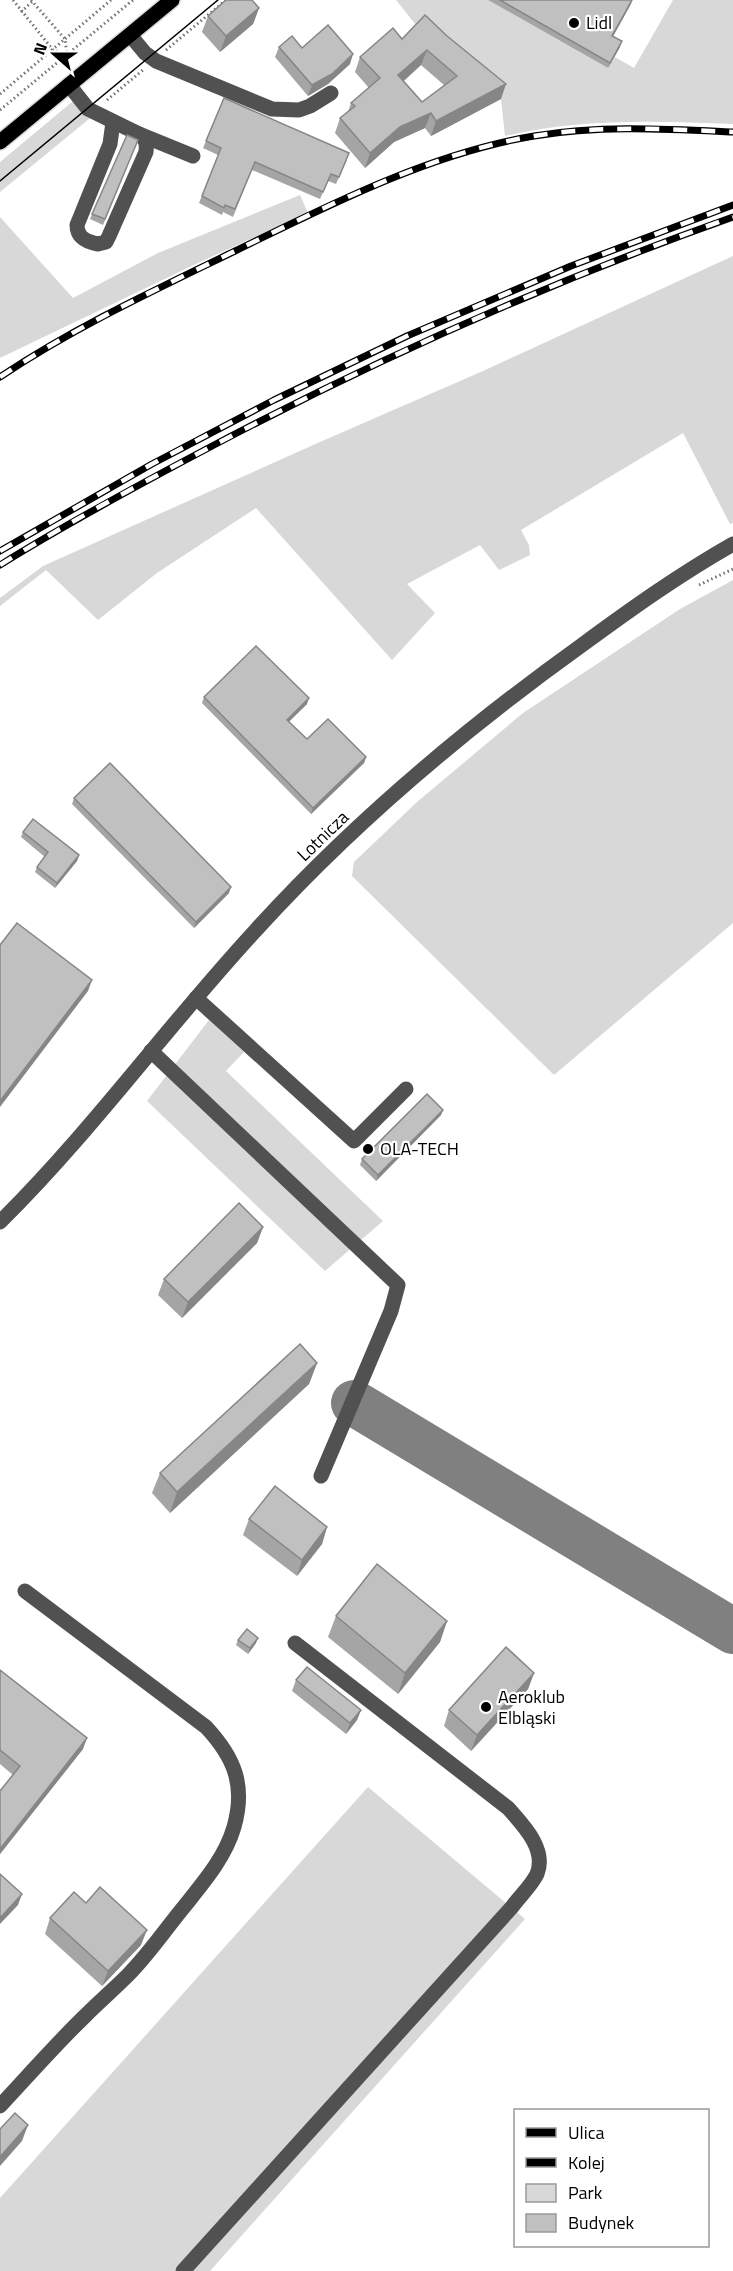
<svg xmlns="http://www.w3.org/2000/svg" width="733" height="2271" font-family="'Titillium Web',sans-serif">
  <rect width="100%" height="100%" fill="#fff"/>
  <g fill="#d8d8d8">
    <path d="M396,0H488L608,68L615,57L634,68L673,0H733V124C656,121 581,118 505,136L501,99L420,30Z"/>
    <path d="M78,97L95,114L0,192V162Z"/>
    <path d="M300,195L308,213L200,262L0,358V217L73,298L158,253Z"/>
    <path d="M733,256V523L730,524L683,433L521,530L529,545L530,555L499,570L480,545L407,584L435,613L392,660L256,508L157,573L98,620L46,570L0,606V598L43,566L320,442L483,371Z"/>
    <path d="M733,580V923L554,1075L352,876L354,862L417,802L523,713L680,609Z"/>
    <path d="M209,1020L244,1052L226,1071L383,1221L325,1271L147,1101Z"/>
    <path d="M368,1787L525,1919L210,2271H0V2198Z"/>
  </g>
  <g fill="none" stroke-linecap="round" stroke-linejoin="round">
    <path stroke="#808080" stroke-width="46" d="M354,1403L733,1631"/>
    <defs>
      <path id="major" d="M0,142L172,0"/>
    </defs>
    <use href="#major" stroke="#dbdbdb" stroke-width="18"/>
    <g stroke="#737373" stroke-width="3" stroke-dasharray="1.5 3" stroke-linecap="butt">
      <path d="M13,0L53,50L67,54"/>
      <path d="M31,0L65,39L67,54L73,61"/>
      <path d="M21,12L32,2"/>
      <path d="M166,50L226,0"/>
      <path d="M0,94L111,0"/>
      <path d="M107,100L143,70"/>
      <path d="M0,110L133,0"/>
      <path d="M699,585L733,569"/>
    </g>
    <g stroke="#515151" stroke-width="15">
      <path d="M130,35L145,53L156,61L272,109L299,110L310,106L331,93"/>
      <path d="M69,85L88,109L139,134C146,139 147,144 146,152L109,236L106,242L98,244C87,242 77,238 77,225L110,144L113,122"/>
      <path d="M139,134L193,156"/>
      <path d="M196,998L354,1141L406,1089"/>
      <path d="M151,1051L398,1285L391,1311L321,1476"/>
      <path d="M0,1222C92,1131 168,1025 256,930C353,823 465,729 582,645C631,609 680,574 733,544"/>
      <path d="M0,2106C28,2076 55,2045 85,2016C99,2002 114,1989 128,1975C148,1955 165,1930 183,1908C203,1883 225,1858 234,1827C246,1785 234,1757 206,1727L25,1591"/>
      <path d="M183,2271L512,1907C519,1897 532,1885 537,1874C547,1849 523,1825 508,1808L295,1643"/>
    </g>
    <use href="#major" stroke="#000" stroke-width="15"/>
    <path stroke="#000" stroke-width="1.5" d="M0,181L218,0"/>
    <defs>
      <g id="rail">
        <path d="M0,377C75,327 155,290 235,251C329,205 431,153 534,136C600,125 667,129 733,132"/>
        <path d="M0,551L152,464L274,400L407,336L571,266L733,205"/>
        <path d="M0,565C69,522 142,483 214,445C381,357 555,280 733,217"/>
      </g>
    </defs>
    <use href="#rail" stroke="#000" stroke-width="7"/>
    <use href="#rail" stroke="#fff" stroke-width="4.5" stroke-dasharray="14" stroke-linecap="butt"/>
  </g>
  <g fill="#a5a5a5" fill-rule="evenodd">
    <path d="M488,0H632L613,36L620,47L608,68Z"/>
    <path d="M259,8L253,24L220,52L202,32L208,16Z"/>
    <path d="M425,15L501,99L431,136L425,128L394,142L365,168L335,133L340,118L348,112L351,103L369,88L355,72L360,57L402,39ZM421,65L444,85L422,102L404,81Z"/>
    <path d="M279,47L302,48L350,64L328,84L308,96L275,57Z"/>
    <path d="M138,140L103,225L90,219L92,214Z"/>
    <path d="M206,141L347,160L336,184L328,181L320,199L252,170L233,217L223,212L222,215L199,203L218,155L203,148Z"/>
    <path d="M204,697L307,704L289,722L307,739L366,757L364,763L311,814L202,703Z"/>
    <path d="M74,798L229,893L194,928L72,804Z"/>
    <path d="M23,832L79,855L77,861L55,888L35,872L37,867L45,857L21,837Z"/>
    <path d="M443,1110L441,1115L376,1181L360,1165L362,1159Z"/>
    <path d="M263,1227L257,1243L182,1318L158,1295L164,1279Z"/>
    <path d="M317,1363L309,1384L170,1513L152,1493L160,1473Z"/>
    <path d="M249,1519L327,1527L322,1544L297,1576L243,1535Z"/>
    <path d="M336,1616L447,1621L440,1642L398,1694L328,1637Z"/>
    <path d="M238,1640L256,1643L248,1654L236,1645Z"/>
    <path d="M0,1670L83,1749L0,1854V1791L13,1775L0,1764Z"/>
    <path d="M534,1673L528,1689L471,1751L444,1726L449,1710Z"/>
    <path d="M296,1680L361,1710L357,1720L346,1734L292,1691Z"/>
    <path d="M86,1903L141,1945L102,1986L45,1934L50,1918Z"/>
  </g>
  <g fill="#868686">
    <path d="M632,0L631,4L610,42L612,36Z"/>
    <path d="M259,8L253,24L220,52L226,36Z"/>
    <path d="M622,41L620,47L608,68L610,63Z"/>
    <path d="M427,50L421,65L393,90L398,75Z"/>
    <path d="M353,54L350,64L328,84L308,96L312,85Z"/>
    <path d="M506,84L501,99L431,136L436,121Z"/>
    <path d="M431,113L425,128L394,142L365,168L370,153L400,127Z"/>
    <path d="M309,698L307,704L285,725L287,720Z"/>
    <path d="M366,757L364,763L311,814L313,808Z"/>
    <path d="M79,855L77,861L55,888L57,883Z"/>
    <path d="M231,887L229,893L194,928L196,922Z"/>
    <path d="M92,980L88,991L0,1107V1101Z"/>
    <path d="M443,1110L441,1115L376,1181L378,1175Z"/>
    <path d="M263,1227L257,1243L182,1318L188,1302Z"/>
    <path d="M317,1363L309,1384L170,1513L177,1492Z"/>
    <path d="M327,1527L322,1544L297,1576L302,1560Z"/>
    <path d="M447,1621L440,1642L398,1694L405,1673Z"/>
    <path d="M258,1638L256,1643L248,1654L250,1648Z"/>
    <path d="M534,1673L528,1689L471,1751L477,1735Z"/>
    <path d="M361,1710L357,1720L346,1734L350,1723Z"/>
    <path d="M87,1738L83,1749L0,1854V1849Z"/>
    <path d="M22,1894L18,1905L0,1924V1918Z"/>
    <path d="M147,1930L141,1945L102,1986L108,1971Z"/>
    <path d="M28,2125L22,2141L0,2166V2157Z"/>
  </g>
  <g fill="#c0c0c0" stroke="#868686" stroke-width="1.5" fill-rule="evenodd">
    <path d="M226,0H252L259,8L226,36L208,16Z"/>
    <path d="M500,0H632L612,36L622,41L610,63Z"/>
    <path d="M425,15L447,36L506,84L436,121L431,113L400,127L370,153L340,118L355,106L351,103L380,78L360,57L393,28L402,39ZM427,50L457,76L422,102L398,75Z"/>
    <path d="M328,25L353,54L332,74L312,85L279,47L292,36L302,48Z"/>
    <path d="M224,98L349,153L339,177L331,174L323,192L255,162L235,209L225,205L224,208L202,196L221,148L206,141Z"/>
    <path d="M127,135L138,140L105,219L92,214Z"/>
    <path d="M256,646L309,698L287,720L307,739L328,719L366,757L313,808L204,697Z"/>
    <path d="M110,763L231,887L196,922L74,798Z"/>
    <path d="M33,819L79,855L57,883L37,867L48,852L23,832Z"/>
    <path d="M17,923L92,980L0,1101V945Z"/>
    <path d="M427,1094L443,1110L378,1175L362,1159Z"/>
    <path d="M239,1203L263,1227L188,1302L164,1279Z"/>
    <path d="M300,1344L317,1363L177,1492L160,1473Z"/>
    <path d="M275,1486L327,1527L302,1560L249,1519Z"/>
    <path d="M377,1564L447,1621L405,1673L336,1616Z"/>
    <path d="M247,1629L258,1638L250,1648L238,1640Z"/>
    <path d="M506,1647L534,1673L477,1735L449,1710Z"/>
    <path d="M307,1667L361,1710L350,1723L296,1680Z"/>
    <path d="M0,1670L87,1738L0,1849V1791L20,1766L0,1750Z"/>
    <path d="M0,1874L22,1894L0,1918Z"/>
    <path d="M100,1887L147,1930L108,1971L50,1918L74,1892L86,1903Z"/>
    <path d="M15,2113L28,2125L0,2157V2129Z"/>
  </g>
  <g fill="#000" stroke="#fff" stroke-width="2">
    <circle cx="574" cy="23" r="6"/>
    <circle cx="368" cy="1149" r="6"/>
    <circle cx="486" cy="1707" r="6"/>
  </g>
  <g text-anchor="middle" stroke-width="4.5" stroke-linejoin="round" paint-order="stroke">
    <g font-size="18" fill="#000" stroke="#fff" text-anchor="start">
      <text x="586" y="29">Lidl</text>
      <text x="380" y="1155">OLA-TECH</text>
      <text x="498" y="1703">Aeroklub<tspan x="498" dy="21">Elbląski</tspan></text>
    </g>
    <g font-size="18" fill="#000" stroke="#fff">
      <text transform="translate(323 836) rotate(-44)" y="6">Lotnicza</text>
    </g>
  </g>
  <rect x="514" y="2109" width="195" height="138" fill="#ffffff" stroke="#999999" stroke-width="1.5"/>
  <rect x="526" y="2128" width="30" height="9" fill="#000000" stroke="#999999" stroke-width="1.5"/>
  <text x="568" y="2139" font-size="18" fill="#000000">Ulica</text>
  <rect x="526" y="2158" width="30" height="9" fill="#000000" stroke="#999999" stroke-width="1.5"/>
  <text x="568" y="2169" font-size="18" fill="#000000">Kolej</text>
  <rect x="526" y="2184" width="30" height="18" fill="#d8d8d8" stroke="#999999" stroke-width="1.5"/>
  <text x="568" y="2199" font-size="18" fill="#000000">Park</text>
  <rect x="526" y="2214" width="30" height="18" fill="#c0c0c0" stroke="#999999" stroke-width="1.5"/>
  <text x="568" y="2229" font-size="18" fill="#000000">Budynek</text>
  <g transform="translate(54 54) rotate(291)" stroke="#ffffff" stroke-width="4.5" paint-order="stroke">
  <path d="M0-4.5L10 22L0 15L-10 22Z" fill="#000000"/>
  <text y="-9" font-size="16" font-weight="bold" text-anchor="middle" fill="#000000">N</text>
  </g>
</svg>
